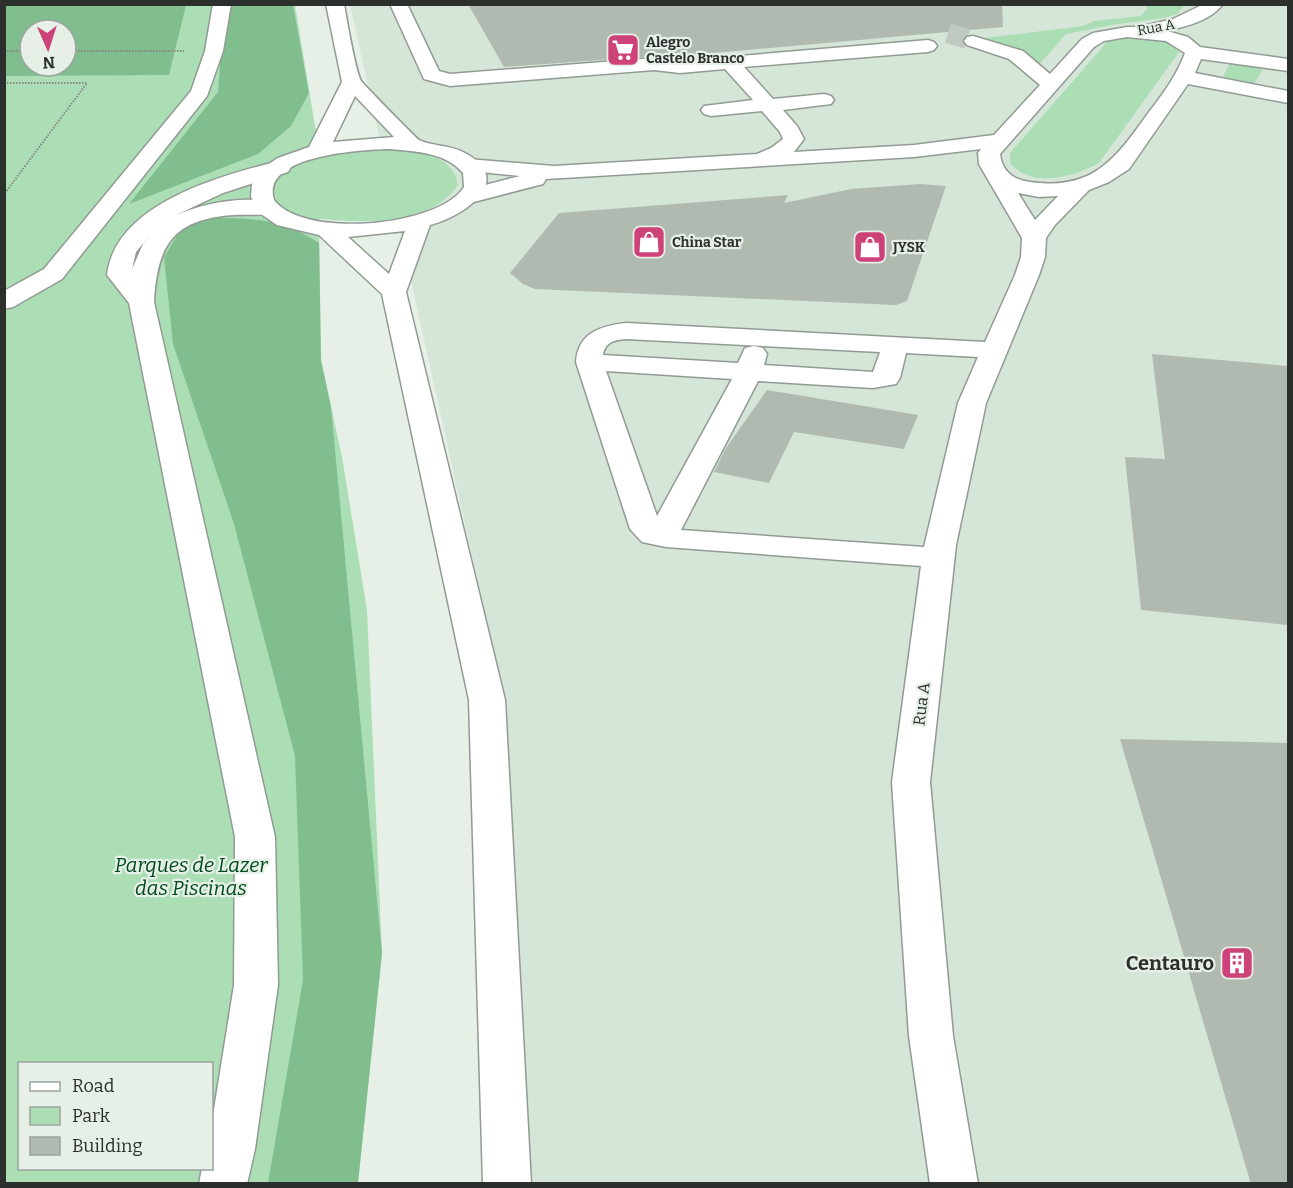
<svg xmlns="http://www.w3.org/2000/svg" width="1293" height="1188" font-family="Bitter,serif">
  <rect width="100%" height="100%" fill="#e6f0e7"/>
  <path fill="#d5e5d8" d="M350,5H1288V1183H521L505,705Z"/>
  <g fill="#acdeb6" fill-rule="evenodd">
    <path d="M5,5H295L318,144V158C352,151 451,135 458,185C429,227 364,223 319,219L321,360L342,457L367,610L382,953L358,1183H5ZM30,30H66V66H30ZM20,1064H212V1168H20Z"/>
    <path d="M1144,5H1182L1183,7L1177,14L1164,18L1112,25L1066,34L1037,67L976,39L1083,26L1094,21L1141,16L1148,8Z"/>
    <path d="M1125,37C1144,37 1167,35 1179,52L1099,163C1073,177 1033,189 1010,163V153L1107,42Z"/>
    <path d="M1232,59L1263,70L1254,84L1220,83Z"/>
  </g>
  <g fill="#80be8e" fill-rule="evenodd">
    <path d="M4,5L5,4L186,5L169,75L5,76ZM30,30H66V66H30Z"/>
    <path d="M227,5H293L309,93L291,126L258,154L129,204L218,92L222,36Z"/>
    <path d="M213,218C254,218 284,219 319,243L321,360L331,407L382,953L358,1183H268L303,980L295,756L234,524L173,344L164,257L181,229Z"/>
  </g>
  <g fill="#b0bab1">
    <path d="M468,4H1002L1003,27L669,57L654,56L504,67Z"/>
    <path d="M920,184L946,186L907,301L896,305L535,289L523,284L510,273L559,213L788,195L784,203L851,189Z"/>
    <path d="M1152,354L1288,366V625L1141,610L1125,457L1165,459Z"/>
    <path d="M767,390L918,415L904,449L794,432L769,483L714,472L726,448Z"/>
    <path d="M1120,739L1288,743V1184H1251Z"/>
  </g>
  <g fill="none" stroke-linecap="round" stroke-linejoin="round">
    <path stroke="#c1cac2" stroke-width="20" stroke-dasharray="20 10" stroke-linecap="butt" d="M948,33L973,41"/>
    <defs>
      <g id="minor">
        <path d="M213,4H231L223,51L207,96L62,279L13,307L4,309V291L44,269L191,91L205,51Z"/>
        <path d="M390,4H407L439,71L450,74L654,58L680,61L928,40L934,42L937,46L934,50L928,52L744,67L773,99L824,94L831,96L834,100L831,104L783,110L797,126L804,139L794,152L914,145L994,135L1040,85L1009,59L967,45L964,41L967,37L973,36L1023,51L1050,74L1082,39L1093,33L1127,27H1139L1173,19L1204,4H1223C1210,21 1187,26 1167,31L1188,37L1200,47L1288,59V71L1201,59L1195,73L1288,91V103L1188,84L1129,169L1109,182L1089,190L1055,225L1046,238L1045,257L1039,275L986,403L956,545L930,782L953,1036L978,1184H930L909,1036L892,782L921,566L666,547L642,542L630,529L576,362C578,333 600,326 626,323L985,342L1015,275L1021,257L1022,238L979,164L978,153L981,149L914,157L546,179L543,184L470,203L462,201L459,196L462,191L520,176L460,170L457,165L460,160L468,159L554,166L757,154L771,148L783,139L780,132L762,111L711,116L704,114L701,110L704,106L753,100L725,69L680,73L654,70L450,86L424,79ZM1127,37L1166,41L1185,53C1177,75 1163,94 1149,112C1116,158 1094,191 1030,182C1013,180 1002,171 1000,154L1094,47L1104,41ZM1018,193L1039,197L1058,196L1035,220ZM626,339L880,352L873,372L764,365L767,354L763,348L754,346L745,348L738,363L603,355C605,342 614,340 626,339ZM906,353L978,357L958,403L924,547L681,530L758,381L873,388L896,384L900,378ZM606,371L732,379L657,516Z"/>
        <path d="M280,161L288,162L291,167L288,172L223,193L176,215C205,203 244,195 276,203L279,208L276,213C262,216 248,214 234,215C173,219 157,245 154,302L275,837L278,985L255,1149L247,1184H199L202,1168H212V1122L234,985L235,837L129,303L107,275C115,204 221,175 280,161ZM152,233L143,244L132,269L136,252Z"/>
      </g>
      <path id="major" d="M326,4H344C347,21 355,69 361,81C364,85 415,137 419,140C431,146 450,145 463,152C518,180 464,216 430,225L406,292L505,700L531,1184H483L469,700L382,294L319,235L277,225L261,214L251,197L252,184L264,167L278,158L309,147L342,82ZM355,96L394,137L333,142ZM388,149C413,151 446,152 463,173L464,187C439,227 303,239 274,200C260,155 361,150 388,149ZM405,231L389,274L348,237Z"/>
    </defs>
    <use href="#minor" stroke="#919b93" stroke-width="3"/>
    <use href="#major" stroke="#919b93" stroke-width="3"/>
    <g stroke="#838984" stroke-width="2" stroke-dasharray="1.5 1.5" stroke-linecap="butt">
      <path d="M4,51H30"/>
      <path d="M66,51H184"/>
      <path d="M4,83H87L5,193"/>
    </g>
    <path stroke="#838984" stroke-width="3" stroke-dasharray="2 2" stroke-linecap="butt" d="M4,194L6,191"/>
    <use href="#minor" fill="#fff" fill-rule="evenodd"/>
    <use href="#major" fill="#fff" fill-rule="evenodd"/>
  </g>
  <defs>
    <symbol id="supermarket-square" viewBox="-11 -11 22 22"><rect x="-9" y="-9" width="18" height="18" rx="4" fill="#cd4278" stroke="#e6f0e7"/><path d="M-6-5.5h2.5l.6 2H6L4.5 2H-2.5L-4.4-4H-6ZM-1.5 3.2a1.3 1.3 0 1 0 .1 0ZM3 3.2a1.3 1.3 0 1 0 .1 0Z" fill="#fff"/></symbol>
    <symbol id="shop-square" viewBox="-11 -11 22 22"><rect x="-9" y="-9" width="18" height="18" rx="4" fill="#cd4278" stroke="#e6f0e7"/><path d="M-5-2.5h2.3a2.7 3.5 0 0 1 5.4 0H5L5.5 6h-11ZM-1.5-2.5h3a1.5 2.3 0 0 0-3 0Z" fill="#fff"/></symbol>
    <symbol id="building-square" viewBox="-11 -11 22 22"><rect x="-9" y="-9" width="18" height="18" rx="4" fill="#cd4278" stroke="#e6f0e7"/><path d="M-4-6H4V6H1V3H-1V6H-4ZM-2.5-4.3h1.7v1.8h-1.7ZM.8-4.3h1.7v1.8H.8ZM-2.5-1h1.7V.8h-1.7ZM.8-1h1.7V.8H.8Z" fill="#fff"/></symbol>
  </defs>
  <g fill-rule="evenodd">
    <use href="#supermarket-square" x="604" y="31" width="38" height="38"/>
    <use href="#shop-square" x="630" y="223" width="38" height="38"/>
    <use href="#shop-square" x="851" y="228" width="38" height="38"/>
    <use href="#building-square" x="1218" y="944" width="38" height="38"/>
  </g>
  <g text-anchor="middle" stroke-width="4.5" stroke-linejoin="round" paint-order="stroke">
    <g font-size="14" fill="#2c302d" stroke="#e6f0e7">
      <text transform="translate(1156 27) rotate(-10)" y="5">Rua A</text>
    </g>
    <g font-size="14" font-weight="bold" fill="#2c302d" stroke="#e6f0e7" text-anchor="start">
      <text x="646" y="47">Alegro<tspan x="646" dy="16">Castelo Branco</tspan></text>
      <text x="672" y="247">China Star</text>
      <text x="893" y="252">JYSK</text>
    </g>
    <g font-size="16" fill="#2c302d" stroke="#e6f0e7">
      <text transform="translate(921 704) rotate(-83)" y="6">Rua A</text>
    </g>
    <g font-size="20" font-style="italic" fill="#004a1f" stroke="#e6f0e7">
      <text x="191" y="872">Parques de Lazer<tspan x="191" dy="23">das Piscinas</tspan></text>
    </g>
    <g font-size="20" font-weight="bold" fill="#2c302d" stroke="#e6f0e7" text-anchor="end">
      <text x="1214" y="970">Centauro</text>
    </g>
  </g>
  <rect width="1293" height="1188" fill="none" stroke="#2c302d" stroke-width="12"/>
  <rect x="18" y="1062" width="195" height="108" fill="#e6f0e7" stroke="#9ca39d" stroke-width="1.5"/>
  <rect x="30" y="1082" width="30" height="9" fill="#ffffff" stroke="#9ca39d" stroke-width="1.5"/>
  <text x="72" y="1092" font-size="18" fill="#2c302d">Road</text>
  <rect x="30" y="1107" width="30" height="18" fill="#acdeb6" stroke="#9ca39d" stroke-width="1.5"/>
  <text x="72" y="1122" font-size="18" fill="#2c302d">Park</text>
  <rect x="30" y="1137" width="30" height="18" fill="#b0bab1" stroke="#9ca39d" stroke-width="1.5"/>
  <text x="72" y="1152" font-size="18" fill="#2c302d">Building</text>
  <g transform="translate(48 48) rotate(177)"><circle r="28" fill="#e6f0e7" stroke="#9ca39d" stroke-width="1.5"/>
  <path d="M0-4.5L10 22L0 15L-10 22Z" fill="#cd4278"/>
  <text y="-9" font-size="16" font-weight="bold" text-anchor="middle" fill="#2c302d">N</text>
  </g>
</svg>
